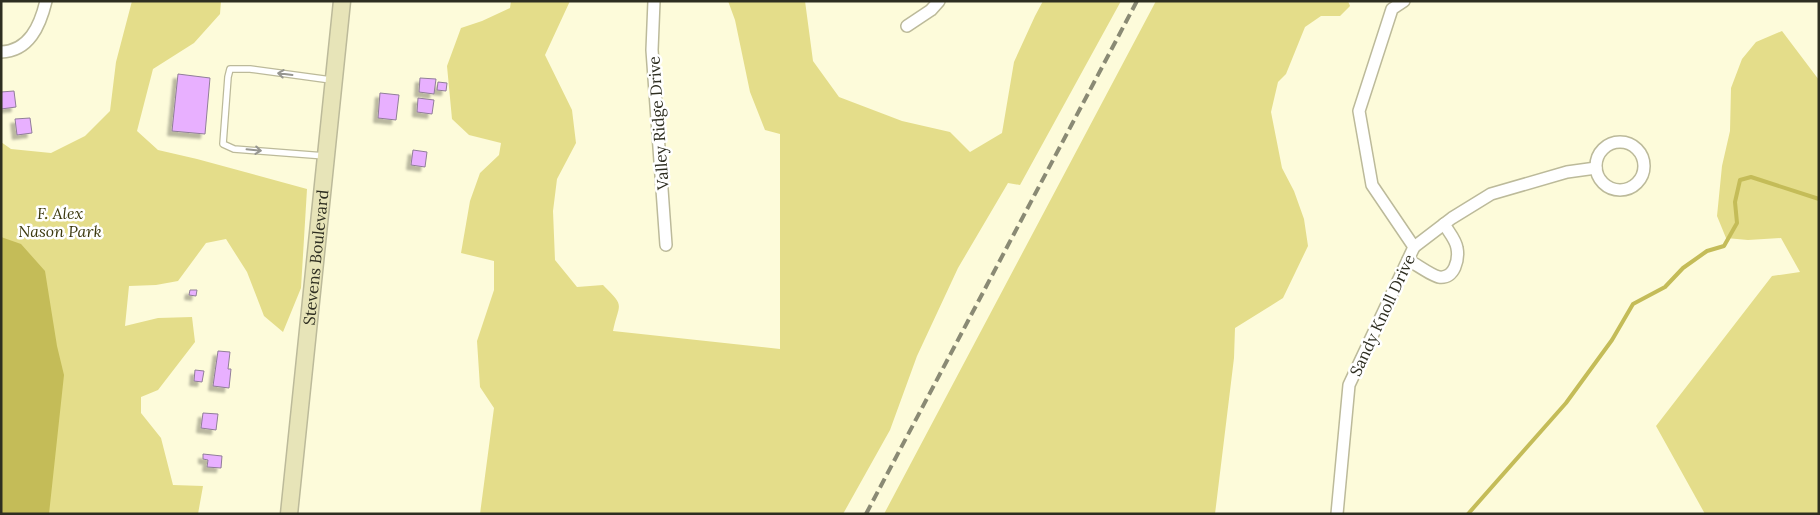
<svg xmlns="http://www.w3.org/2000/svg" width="1820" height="515" font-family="Lora,serif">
  <defs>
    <filter id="shadow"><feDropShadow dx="-4.5" dy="4.5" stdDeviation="1" flood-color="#0004"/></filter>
  </defs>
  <rect width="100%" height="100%" fill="#fdfbda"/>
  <g fill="#e4dd8a">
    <path d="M132,1H221L220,14L194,43L153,69L137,131L158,150L197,159L307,189L301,288L283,332L264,316L247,272L226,239L206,243L178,281L156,285L129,286L125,326L158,318L192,317L195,342L158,390L141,397V413L161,438L173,485L203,486L198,514H1V142L11,149L51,153L85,136L110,111L116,62Z"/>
    <path d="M511,1H570L545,55L572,110L576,143L557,179L553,211L555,260L577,287L603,285C626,308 619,302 613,331L780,349V134L765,130L750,92L735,20L728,1H805L813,61L839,97L902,121L950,132L970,152L1002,133L1014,62L1035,16L1043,1H1121L1020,185L1008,183L958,268L917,356L890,430L843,514H480L494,408L480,387L477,341L494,290V261L461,253L470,201L480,173L499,155L501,143L469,135L452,119L447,66L461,28L482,21L510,8Z"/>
    <path d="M1156,1H1348L1350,6L1340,16H1321L1305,27L1286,74L1278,82L1271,112L1282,168L1294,191L1304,219L1308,246L1283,298L1235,328L1234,358L1215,514H884Z"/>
    <path d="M1782,31L1819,80V514H1705L1656,426L1772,276L1800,272L1781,238L1748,240L1726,238L1717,216L1722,166L1730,131L1731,88L1742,59L1756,42Z"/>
  </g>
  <path fill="#c4bc58" d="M1,237L21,244L45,271L57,346L64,375L49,514H1Z"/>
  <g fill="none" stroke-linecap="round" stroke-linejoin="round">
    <path stroke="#c4bc58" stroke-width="4" d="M1468,514L1566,403L1612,340L1633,304L1665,287L1683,268L1707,251L1724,246L1737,223L1735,202L1740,180L1751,177L1819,199"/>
  </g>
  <g fill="#e8b0ff" stroke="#907e98" filter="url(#shadow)">
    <path d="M178,74L210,78L205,134L172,131Z"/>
    <path d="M420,78L436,79L434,94L419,92Z"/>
    <path d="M438,82L447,83L446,91L437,90Z"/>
    <path d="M14,91L16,107L1,109V92Z"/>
    <path d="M380,93L399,95L396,120L378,118Z"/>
    <path d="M418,98L434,100L432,114L417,112Z"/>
    <path d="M30,118L32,133L17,135L15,119Z"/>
    <path d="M413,150L427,152L425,167L411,165Z"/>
    <path d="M190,290H197L196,296L189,295Z"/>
    <path d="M218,351L230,352L228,369H231L229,388L213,386Z"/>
    <path d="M195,370L204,371L202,382L194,381Z"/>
    <path d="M203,413L218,414L216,430L201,428Z"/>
    <path d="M203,454L222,456L221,468L207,467L208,460L203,459Z"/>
  </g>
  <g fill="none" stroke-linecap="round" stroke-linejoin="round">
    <defs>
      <path id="lane" d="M325,156L234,149L223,144L228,77L230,69H250L331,80"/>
      <g id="street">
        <path d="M654,1L652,50L666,245"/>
        <path d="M907,26L931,10L939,1"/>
        <path d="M1,52C29,51 40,26 46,1"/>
        <circle cx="1620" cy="166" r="24"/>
        <path d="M1414,247L1452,218L1491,194L1567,172L1596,168"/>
        <path d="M1408,260C1416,264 1432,276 1439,277C1455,279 1459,259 1457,248C1456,240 1448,231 1444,224"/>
        <path d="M1337,514L1349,385L1414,247L1372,185L1359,111L1392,9L1404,1"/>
      </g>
      <g id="secondary">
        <path id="s1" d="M289,514L342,1"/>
      </g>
    </defs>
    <use href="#lane" stroke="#bcba9a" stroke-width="8"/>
    <use href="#street" stroke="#bcba9a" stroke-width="14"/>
    <use href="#secondary" stroke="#bcba9a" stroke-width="19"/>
    <use href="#lane" stroke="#fff" stroke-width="5.5"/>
    <use href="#street" stroke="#fff" stroke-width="11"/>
    <use href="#secondary" stroke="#e7e4b8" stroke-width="16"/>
    <path stroke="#8a8a74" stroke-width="4" stroke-dasharray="10 5" stroke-linecap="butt" d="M866,514L1137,1"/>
  </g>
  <defs><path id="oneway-shaft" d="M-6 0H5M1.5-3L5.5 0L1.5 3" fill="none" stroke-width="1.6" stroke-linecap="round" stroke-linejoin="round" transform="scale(1.25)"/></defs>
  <g stroke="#969690">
    <use href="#oneway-shaft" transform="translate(285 74) rotate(-173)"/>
    <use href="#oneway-shaft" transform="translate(254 150) rotate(6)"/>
  </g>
  <g text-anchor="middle" stroke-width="5" stroke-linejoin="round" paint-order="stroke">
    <g font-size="16" fill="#2e2e21" stroke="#fff">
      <text transform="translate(658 123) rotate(-94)" y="6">Valley Ridge Drive</text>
      <text dy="6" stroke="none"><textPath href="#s1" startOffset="258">Stevens Boulevard</textPath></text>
      <text transform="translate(1382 315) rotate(-65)" y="6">Sandy Knoll Drive</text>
    </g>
    <g font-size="16" font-style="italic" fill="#3c390e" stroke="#fff">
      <text x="60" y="219">F. Alex<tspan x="60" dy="18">Nason Park</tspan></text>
    </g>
  </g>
  <rect width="1820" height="515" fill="none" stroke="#2e2e21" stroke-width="5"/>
</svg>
